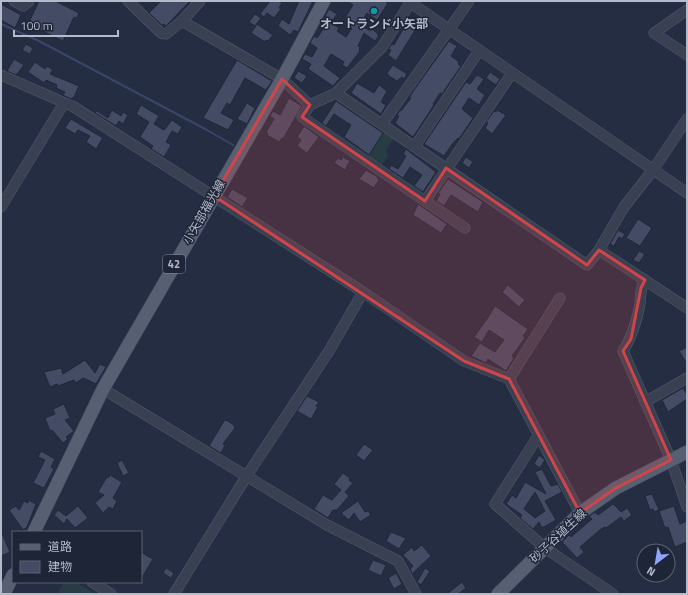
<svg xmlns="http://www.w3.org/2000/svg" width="688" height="595" font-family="'Titillium Web','Noto Sans JP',sans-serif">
  <rect width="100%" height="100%" fill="#252d42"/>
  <g fill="#273c43">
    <path d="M386,129L395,137L386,150L388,156L381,166L367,157Z"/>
    <path d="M64,582H75L96,594H57Z"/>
  </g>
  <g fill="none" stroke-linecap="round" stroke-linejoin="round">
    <path stroke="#38466a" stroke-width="2" d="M1,24L39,41L207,130L233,145"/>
  </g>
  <g fill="#444c65" stroke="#202739" fill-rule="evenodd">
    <path d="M39,1H55L79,13L77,18L74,17L63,41L28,24Z"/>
    <path d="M161,1H190L166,26L164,24L162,25L149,13Z"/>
    <path d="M270,1H279L282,3L279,8L281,9L274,18L267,13L264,17L260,14Z"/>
    <path d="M299,1H313L298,32L294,30L290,35L278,26L282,19L289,24Z"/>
    <path d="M347,1H385L388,3L377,20L367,13L360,25L371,31L372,29L378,34V37L375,41L364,33L358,46L360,47L359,50L360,51L347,68L342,65L344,62L331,54L324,66L340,78L333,86L308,69L311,64L302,59L305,54L312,57L317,48L310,43L314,36L317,38L324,28L320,26L329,9L337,14L331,23L339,28L337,31L346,37L352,28L350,27L353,22L345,18L353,5Z"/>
    <path d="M1,4L21,15L15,28L1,20Z"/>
    <path d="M255,14L261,18L255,26L249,22Z"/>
    <path d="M411,22L417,27L396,61L388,55L391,50L388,49L392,44L394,45L402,31Z"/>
    <path d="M257,24L273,35L268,41L266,40L265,42L251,33Z"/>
    <path d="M449,41L457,46L451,56L459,62L458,64L461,66L442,94L440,93L433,104L434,105L413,137L395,123L399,116L397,115L400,110L401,111L411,98H409L414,90Z"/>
    <path d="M26,44L33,48L30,54L22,50Z"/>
    <path d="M14,59L24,65L16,75L7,71Z"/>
    <path d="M237,60L272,81L266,90L245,78L230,105L227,103L221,113L234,120L228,130L203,118Z"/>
    <path d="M35,62L45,69L47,66L53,70L50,74L79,86L74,97L71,99L63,95L65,92L56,88L57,85L46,80L44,83L28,72Z"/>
    <path d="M393,65L407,74L404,79L402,77L397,81L389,76L387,73Z"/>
    <path d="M298,71L307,76L302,83L294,78Z"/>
    <path d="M490,72L500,79L496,85L486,78Z"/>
    <path d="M477,75L484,79L477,89L485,95L479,105L469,98L462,109L473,118L459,139L458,138L453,143L444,156L424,144L466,82L470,84Z"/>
    <path d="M357,83L374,93L379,85L387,91L381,102L386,105L381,114L351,93Z"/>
    <path d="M289,98L302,106L283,139L282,138L279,142L267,135L268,133L266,132L274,119L270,116L273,111L280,115Z"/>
    <path d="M336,101L383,133L369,155L344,137L351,125L334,114L326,126L322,123Z"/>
    <path d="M247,103L255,108L247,124L237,119Z"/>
    <path d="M141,105L159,116L154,124L164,130L172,120L182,127L178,134L172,131L166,142L171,145L164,157L151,149L153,146L140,137L149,122L136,114Z"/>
    <path d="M112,110L121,116L123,112L128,115L123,124L119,121L116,126L95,113L97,111L108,118Z"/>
    <path d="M497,110L506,115L492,134L485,128L488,123L486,122L494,111L496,112Z"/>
    <path d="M71,119L103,138L96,149L86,142L90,136L78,130L75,134L65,128Z"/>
    <path d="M304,126L319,137L307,153L297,146L301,140L297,137Z"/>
    <path d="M406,149L436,172L423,192L414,186L422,175L410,167L403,178L389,169L391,165L398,169L406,156L403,154Z"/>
    <path d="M343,157L350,161L345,170L334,163L338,158L341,160Z"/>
    <path d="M466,157L473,162L469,168L462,163Z"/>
    <path d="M366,170L378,177L377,178L379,180L374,188L359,179Z"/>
    <path d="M448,179L483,202L478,212L451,195L444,206L436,201L440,194L438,193Z"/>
    <path d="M232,189L248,198L242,207L227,197Z"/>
    <path d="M418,204L447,224L441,233L413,215Z"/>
    <path d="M638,219L652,228L640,246L626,238Z"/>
    <path d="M618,230L625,234L622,239L619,237L614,246L610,244Z"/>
    <path d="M639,251L645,254L639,263L633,260Z"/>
    <path d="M508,285L525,300L519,307L502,292Z"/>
    <path d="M495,306L528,329L523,336L525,338L512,356L514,358L506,371L488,359L486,363L471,356L480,343L495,352L504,340L489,330L482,342L474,337L487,319Z"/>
    <path d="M687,347V364L679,351Z"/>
    <path d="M85,360L95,373L100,364L106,367L96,384L83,378L76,383L74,380L58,386L57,384L50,387L44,372L61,368L63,374Z"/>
    <path d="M683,388L687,395V399L668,412L662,400Z"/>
    <path d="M307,396L319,402L316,406L318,407L311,419L297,411Z"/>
    <path d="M64,404L70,418L65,420L74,431L66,437L68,439L63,443L52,430L50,431L45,418L55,414L53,409Z"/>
    <path d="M226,420L234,425L235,428L223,444L225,445L221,453L209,446L224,421Z"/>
    <path d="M364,444L373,450L364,461L356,455Z"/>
    <path d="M41,451L55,459L51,467L54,469L44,488L33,483L45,460L38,457Z"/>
    <path d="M539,455L545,460L540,468L534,464Z"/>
    <path d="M122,460L129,473L123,476L117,463Z"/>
    <path d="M542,469L551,486L558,484L562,492L545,501L556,520L542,528L539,522L533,529L520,518L522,515L506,504L512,495L516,498L525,482L546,494L535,472ZM535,492L545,511L535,518L524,509Z"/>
    <path d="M343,473L350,478L349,480L353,483L345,492L349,496L337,510H333L328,518L314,509L323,495L332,500L341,490L334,484Z"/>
    <path d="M110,475L122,482L113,498L117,501L113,509L109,507L103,513L95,503L104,495L98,492L107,477L108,478Z"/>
    <path d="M652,494L659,510L654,512L653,509L650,510L645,496Z"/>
    <path d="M29,500L36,504L27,527L23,530L9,510L16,506L19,510L24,501L28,503Z"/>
    <path d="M358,501L365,512L368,511L371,515L360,522L354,513L349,520L341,513Z"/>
    <path d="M613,504L621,512L627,508L632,515L624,521L621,517L606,528L605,527L601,529L580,547L584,552L577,558L562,542L569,535L571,537L592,519L589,516L595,512L598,515Z"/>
    <path d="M78,506L88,518L75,528L67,519L64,524L54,515L58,510L66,516Z"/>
    <path d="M674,506L680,524L687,521V542L675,547L668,527L665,528L659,511Z"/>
    <path d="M1,531L10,552L1,556Z"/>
    <path d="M391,532L406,538L399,549L386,541Z"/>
    <path d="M422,545L431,556L412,574L410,569L413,566L403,555L412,547L414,551Z"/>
    <path d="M141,552L153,559L141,579Z"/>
    <path d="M373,560L386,565L381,576L368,570Z"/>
    <path d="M166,568L174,573L171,578L163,573Z"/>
    <path d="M425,568L430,571L421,585L417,582Z"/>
    <path d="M396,573L402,584L394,589L388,578Z"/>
    <path d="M462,582L466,588L458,594H447Z"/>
  </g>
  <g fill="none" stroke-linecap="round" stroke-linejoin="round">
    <defs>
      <g id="minor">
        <path d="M14,1L23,6L29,1"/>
        <path d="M128,1L161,33L166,34L182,21"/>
        <path d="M200,1L182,21L282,79L310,105"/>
        <path d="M408,1L687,193"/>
        <path d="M410,3L382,47L336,93L310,105L302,117L425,201L512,73"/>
        <path d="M687,10L654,33L687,55"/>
        <path d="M1,75L74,107L363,292L464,361L509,379L580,513"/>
        <path d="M336,93L587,265L599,250L624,207L653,170L687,119"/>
        <path d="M382,124L469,1"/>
        <path d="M415,146L479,51"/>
        <path d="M425,201L465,228"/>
        <path d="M1,207L64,103"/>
        <path d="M599,250L687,308"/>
        <path d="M645,280C640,288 641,295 640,304C637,321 632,337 623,351L671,460L687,507"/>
        <path d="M509,379L560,298"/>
        <path d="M103,389L327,525L398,561L416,594"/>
        <path d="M645,402L687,378"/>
        <path d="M538,436L495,504L545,548L613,594"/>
        <path d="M92,582L111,594"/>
        <path d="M174,594L246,477L329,351L363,292"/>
      </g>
      <g id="major">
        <path d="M34,532L103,389L282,79L324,1"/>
        <path d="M4,594L13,575"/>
        <path d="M498,594L580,513L616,488L687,452"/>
      </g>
    </defs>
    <use href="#minor" stroke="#545b6c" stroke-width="11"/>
    <use href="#major" stroke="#43495b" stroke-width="14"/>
    <use href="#minor" stroke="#394052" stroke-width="10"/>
    <use href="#major" stroke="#575f72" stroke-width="13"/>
  </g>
  <path fill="#d04549" fill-opacity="0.2" stroke="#d04549" stroke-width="3" stroke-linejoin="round" d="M282,79L310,105L302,117L425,201L446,168L587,265L599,250L645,280L641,288L631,339L623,351L671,460L616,488L580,513L509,379L464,361L214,196Z"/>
  <circle fill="#0f9aa8" stroke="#1e2537" stroke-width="1.5" cx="374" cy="11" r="4"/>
  <g text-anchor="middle" stroke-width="3" stroke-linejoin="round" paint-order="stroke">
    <rect fill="#1e2537" stroke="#888e9f" stroke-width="1" x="163" y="255" width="22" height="18" rx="3"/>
    <g font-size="11" font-weight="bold" fill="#b6bbcc">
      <text x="174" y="268">42</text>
    </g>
    <g font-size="12" font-weight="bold" fill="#b6bbcc" stroke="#1e2537">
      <text x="374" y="28">オートランド小矢部</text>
    </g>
    <g font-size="12" fill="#b6bbcc" stroke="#1e2537">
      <text transform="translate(204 212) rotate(-60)" y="4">小矢部福光線</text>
      <text transform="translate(558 536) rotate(-43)" y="4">砂子谷埴生線</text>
    </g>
  </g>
  <rect width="688" height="595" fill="none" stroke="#b6bbcc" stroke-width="4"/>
  <rect x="12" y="531" width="130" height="52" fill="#1e2537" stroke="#5b6173"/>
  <rect x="20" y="544" width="20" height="6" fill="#575f72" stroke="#5b6173"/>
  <text x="48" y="551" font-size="12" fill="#b6bbcc">道路</text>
  <rect x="20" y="561" width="20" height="12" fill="#444c65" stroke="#5b6173"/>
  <text x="48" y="571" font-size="12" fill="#b6bbcc">建物</text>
  <g transform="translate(656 563) rotate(211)"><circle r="19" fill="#1e2537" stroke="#5b6173"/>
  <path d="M0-3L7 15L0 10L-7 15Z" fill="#8ba6fc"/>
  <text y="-6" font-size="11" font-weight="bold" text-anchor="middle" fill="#b6bbcc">N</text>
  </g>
  <path d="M14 30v6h104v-6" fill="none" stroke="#b6bbcc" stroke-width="2"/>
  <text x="20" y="30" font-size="12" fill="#b6bbcc" stroke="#1e2537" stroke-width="3" paint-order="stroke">100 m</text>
</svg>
